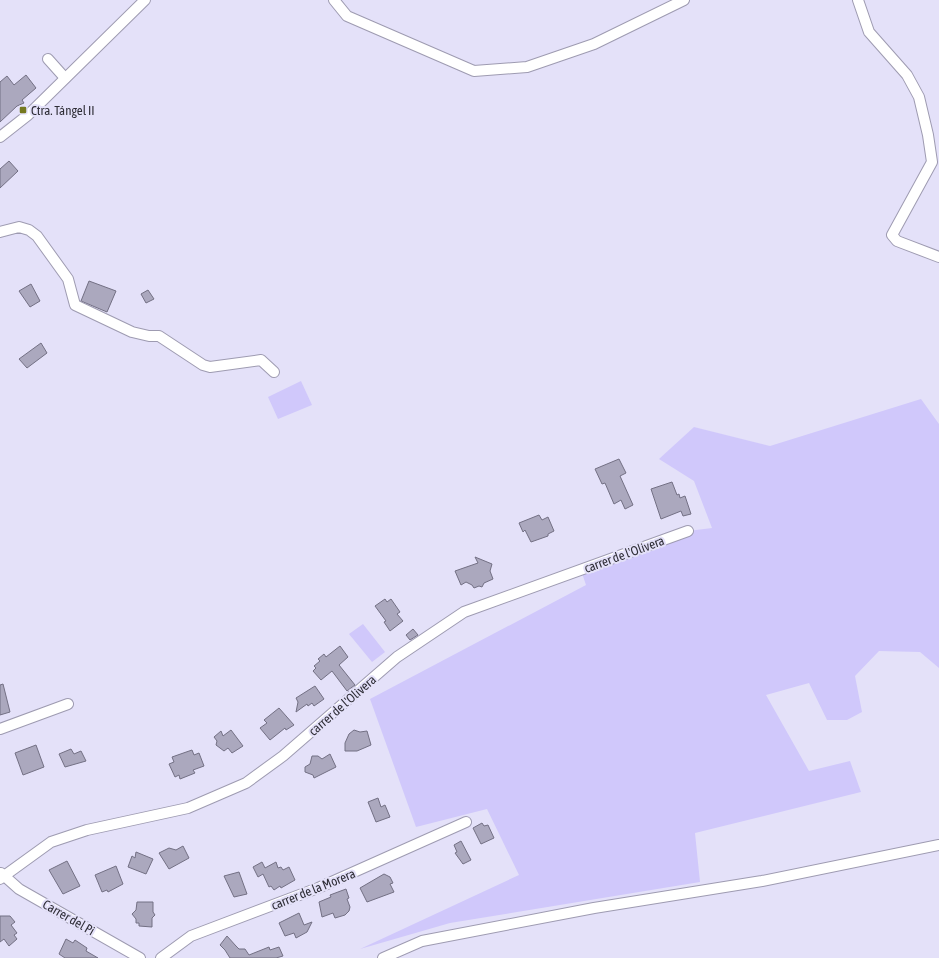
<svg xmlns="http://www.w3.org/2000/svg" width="939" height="958" font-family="'Asap Condensed',sans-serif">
  <rect width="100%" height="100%" fill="#e4e1f9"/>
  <g fill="#d0c8fb">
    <path d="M301,381L312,405L278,419L268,397Z"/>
    <path d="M921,399L939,424V668L920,652L879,651L855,676L862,712L847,720H827L809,683L766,695L809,771L850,761L861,792L695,833L700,882L450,923L360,949L519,875L487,809L416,827L370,699L586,585L581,570L688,531L712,528L694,481L659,459L694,427L770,446Z"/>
    <path d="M363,624L385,652L372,662L349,634Z"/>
  </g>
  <g fill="#aba8be" stroke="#737084">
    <path d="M26,75L36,88L22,100L24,103L17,106L0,122V82L7,76L14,85Z"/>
    <path d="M9,161L18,171L0,188V169Z"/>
    <path d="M89,281L116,291L107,312L81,301Z"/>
    <path d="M31,284L40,301L30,307L19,291Z"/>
    <path d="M148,290L154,299L146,303L141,294Z"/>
    <path d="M41,343L47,353L27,368L19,359Z"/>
    <path d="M619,459L626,473L620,476L633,505L625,509L621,500L614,504L605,483L602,484L595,469Z"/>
    <path d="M672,482L677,495L679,494L680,498L685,496L691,514L683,516L681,511L661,519L651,489Z"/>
    <path d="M539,515L542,520L548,517L554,531L548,534V536L531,542L525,530L523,532L519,523Z"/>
    <path d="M475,557L492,564L490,571L493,579L484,583L482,587L479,586L474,588L472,585L466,582L461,585L455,571L478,563Z"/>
    <path d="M385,599L387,602L391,599L400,612L397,614L403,621L390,631L384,622L386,621L375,606Z"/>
    <path d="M413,629L418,635L410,640L406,635Z"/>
    <path d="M340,646L348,657L339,665L355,685L347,691L332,671L321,680L313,671L316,668L314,666L320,661L318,659L324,654L326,657Z"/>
    <path d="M3,684L10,712L0,715V685Z"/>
    <path d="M315,686L324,699L314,706L312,703L308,706L307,704L296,712L298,702L296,698Z"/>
    <path d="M279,708L294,725L286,730L285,728L270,740L260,728L267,723L264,720Z"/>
    <path d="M231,730L243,746L232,753L228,748L224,751L216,745L217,741L214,737L221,731L223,736Z"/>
    <path d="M354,730L360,732L367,731L371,745L357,751H345V743L349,734Z"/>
    <path d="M36,745L44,767L23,775L15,753Z"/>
    <path d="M71,749L74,754L81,751L86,761L65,767L59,754Z"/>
    <path d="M192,750L194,755L199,753L204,766L193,770L195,773L180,779L179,775L175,777L169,764L174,762L172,757Z"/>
    <path d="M330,754L336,767L314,778L313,775L305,772V767L310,764L312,756H318L322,759Z"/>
    <path d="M378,798L381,807L385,805L390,817L376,822L368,802Z"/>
    <path d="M482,823L484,826L488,825L494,838L481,844L473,828Z"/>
    <path d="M461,841L471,860L463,864L455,853L457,852L454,845Z"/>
    <path d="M183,846L189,858L169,869L159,853L169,848L176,850Z"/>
    <path d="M136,852L153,859L146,874L128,867L132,856L135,858Z"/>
    <path d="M67,861L80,886L63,894L49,870Z"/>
    <path d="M262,862L265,868L276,862L278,868L281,867L283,870L289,867L295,880L281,888L280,886L274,890L271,886L269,887L263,874L258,877L253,867Z"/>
    <path d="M116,866L123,884L108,892L107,890L102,892L95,875Z"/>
    <path d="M239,872L247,894L234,897L224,876Z"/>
    <path d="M384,874L390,877L393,883L390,884L394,892L367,902L360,888Z"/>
    <path d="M346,889L349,898L347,899L350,907L349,911L345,915L335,918L333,913L322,917L319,902L331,897L330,895Z"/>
    <path d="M137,902H153V912L155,915L152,918V927L139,926V923H136V919L132,914L136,910Z"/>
    <path d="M299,913L304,925L312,922L307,932L296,938L294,933L285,936L279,923Z"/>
    <path d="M0,916H10L15,922L11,925L17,933L14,935L17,939L9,946L4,939L0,942Z"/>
    <path d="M227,936L236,946L239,949H245L249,955L269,947L270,950L279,947L283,956L276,958H230L225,950L220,945Z"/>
    <path d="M66,939L73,943L75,940L87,948L86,951L98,958H65L59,954Z"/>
  </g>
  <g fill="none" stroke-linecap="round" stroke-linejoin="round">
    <defs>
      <g id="minor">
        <path d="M334,0L347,16L474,71L527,67L594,44L684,0"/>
        <path d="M858,0L869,32L907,75L919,97L928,135L932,162L892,235L897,241L939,257"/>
        <path d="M48,59L65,78"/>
        <path d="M0,137L28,115L145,0"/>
        <path d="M0,232L19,227L29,230L37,236L68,279L75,305L132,332L149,336H159L203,365L210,367L261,360L274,372"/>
        <path d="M0,729L68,704"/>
        <path d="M1,873L19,889L140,958"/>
        <path d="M0,879L51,842L87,830L188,808L246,783L283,756L397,657L464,612L688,531"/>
        <path d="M161,958L191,936L318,888L466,822"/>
        <path d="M383,958L422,941L594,908L762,881L939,845"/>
      </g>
    </defs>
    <use href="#minor" stroke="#9e9bb1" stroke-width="12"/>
    <use href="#minor" stroke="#fff" stroke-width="10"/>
  </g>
  <rect fill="#75781f" stroke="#e4e1f9" stroke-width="1.5" x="19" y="106" width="8" height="8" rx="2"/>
  <g text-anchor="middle" stroke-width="4" stroke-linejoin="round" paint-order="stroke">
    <g font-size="13" fill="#2f2e37" stroke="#e4e1f9" text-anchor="start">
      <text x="31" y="115">Ctra. Tángel II</text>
    </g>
    <g font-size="13" fill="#2f2e37" stroke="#e4e1f9">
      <text transform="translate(624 554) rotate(-20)" y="5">carrer de l'Olivera</text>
      <text transform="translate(342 705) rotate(-41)" y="5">carrer de l'Olivera</text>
      <text transform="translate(313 889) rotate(-22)" y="5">carrer de la Morera</text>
      <text transform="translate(69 917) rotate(30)" y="5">Carrer del Pi</text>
    </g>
  </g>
</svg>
